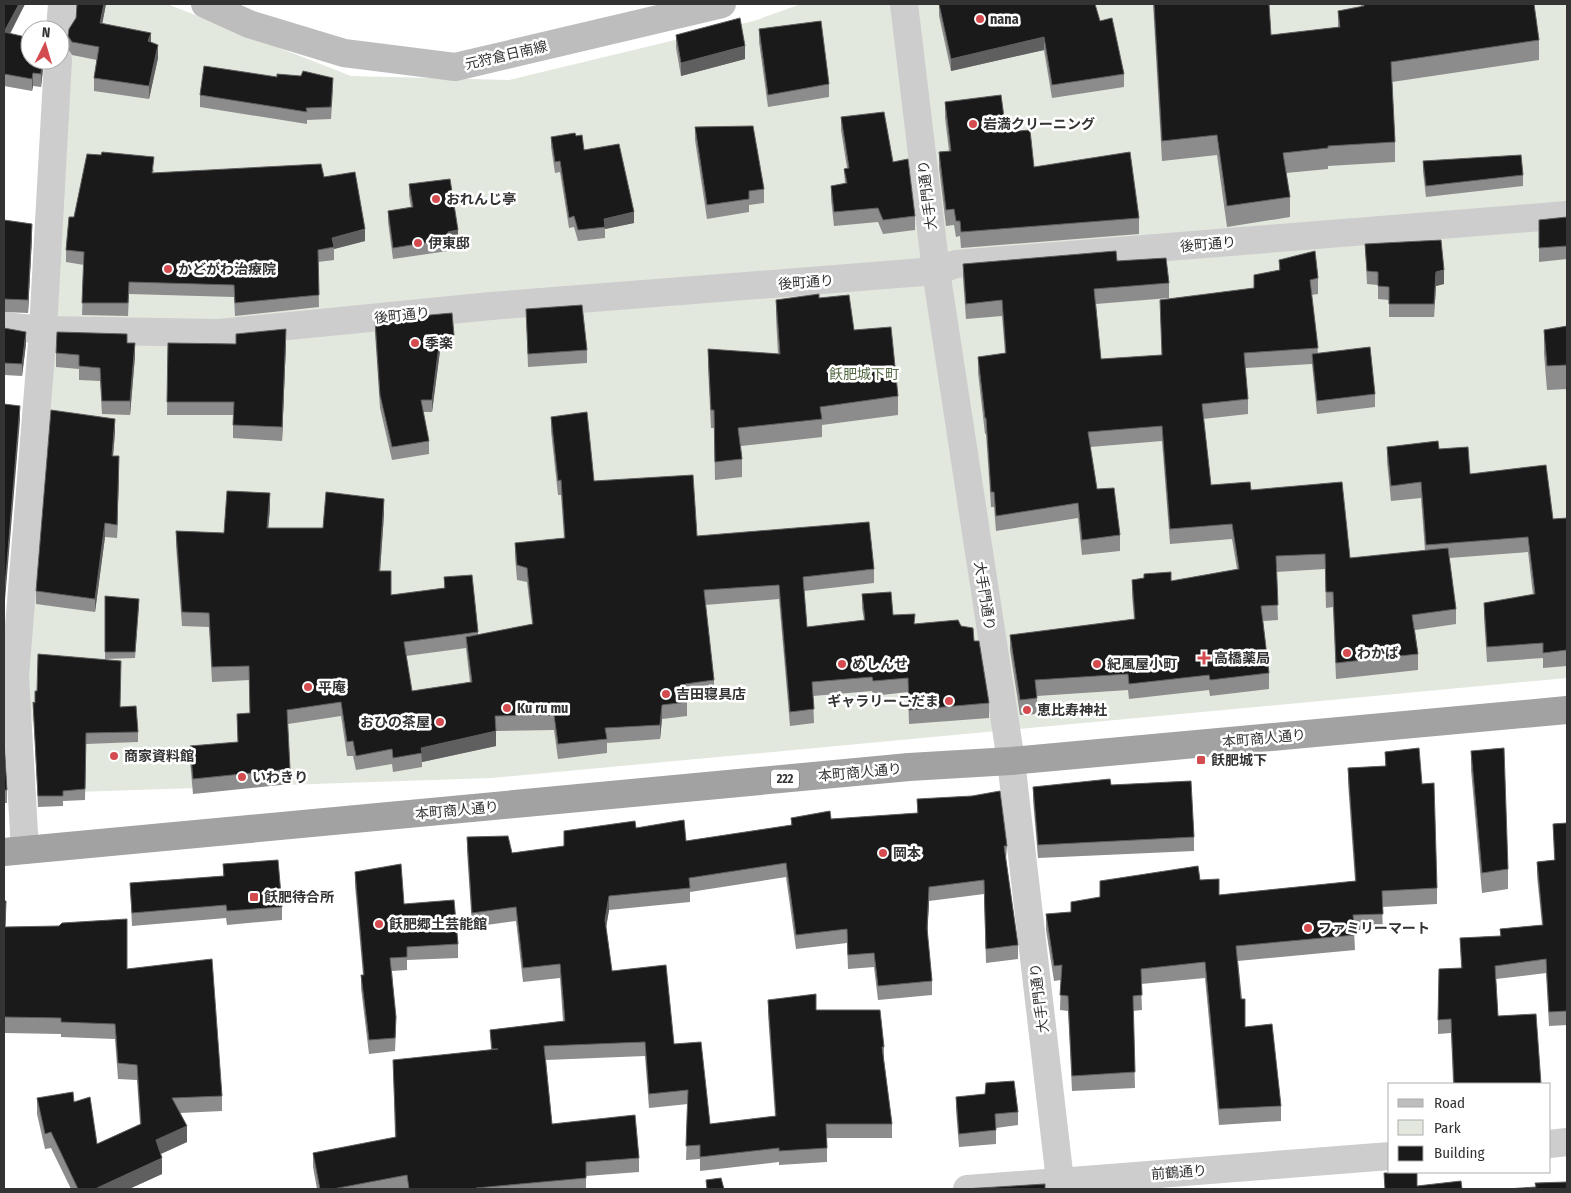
<svg xmlns="http://www.w3.org/2000/svg" width="1571" height="1193" font-family="'Fira Sans Condensed','Noto Sans JP',sans-serif">
  <rect width="100%" height="100%" fill="#fff"/>
  <path fill="#e2e8dd" d="M61,4H167L351,76L509,80L754,21L801,4H1567V678L492,778L45,793L18,640L60,60Z"/>
  <g fill="none" stroke-linecap="round" stroke-linejoin="round">
    <g stroke="#cdcdcd" stroke-width="28">
      <path d="M904,4L936,271L1011,761L1061,1189"/>
      <path d="M60,30L62,4"/>
      <path d="M4,326L43,330L219,333L491,306L936,271L956,264L1567,215"/>
      <path d="M25,850L15,676L43,330L58,60"/>
      <path d="M1550,1144L1567,1142"/>
      <path d="M967,1189L1390,1156"/>
    </g>
    <path stroke="#bdbdbd" stroke-width="28" d="M205,4L249,24L344,53L455,67L722,4"/>
    <path stroke="#a2a2a2" stroke-width="28" d="M4,852L909,767L1011,761L1567,710"/>
  </g>
  <g fill="#8c8c8c" fill-rule="evenodd">
    <path d="M4,4H25L10,34L30,60H44L41,87L33,86L32,91L4,86Z"/>
    <path d="M77,4H106L102,23L151,42L158,58L149,99L94,91V78L97,60L72,55L68,49V36L76,18Z"/>
    <path d="M939,4L1100,21L1124,74V87L1052,98L1044,50L951,71L939,16Z"/>
    <path d="M1153,4H1269L1271,35L1338,27V11L1361,7V4H1534L1539,40V60L1392,82L1395,142V162L1328,166V169L1286,173L1290,197V217L1227,227L1217,155L1162,161Z"/>
    <path d="M759,29L829,84V97L768,107L759,42Z"/>
    <path d="M676,35L745,59L681,76L676,48Z"/>
    <path d="M333,90L331,119L307,120V124L200,107V95Z"/>
    <path d="M945,102L1006,132L1034,167L1139,218V234L961,248L960,236L956,237L954,225L946,226L939,168V152L949,151L945,118Z"/>
    <path d="M841,117L893,162L915,216V230L883,234L878,222L834,226L831,199V186L845,184L844,169L847,168L841,130Z"/>
    <path d="M695,127L764,189V203L749,205V212L707,219L695,140Z"/>
    <path d="M576,136L584,150L634,223L605,229V238L578,241L574,227L569,228L560,172L555,173L551,147V137Z"/>
    <path d="M1423,161L1523,175V186L1426,197L1423,172Z"/>
    <path d="M154,169L153,173L324,177L365,241L334,249V260L318,262L319,307L235,316L234,297L129,294L128,316L82,315L84,265L66,262V250L74,217Z"/>
    <path d="M409,184L458,241L448,244V251L393,259L388,222V211L411,207L409,196Z"/>
    <path d="M1567,217V259L1539,262V220Z"/>
    <path d="M4,220L32,237L28,313L4,312Z"/>
    <path d="M1365,244L1444,284L1436,286L1434,317H1389V300L1378,299V285L1367,284Z"/>
    <path d="M1279,260L1318,278V294L1311,295L1318,353L1375,394V407L1317,414L1312,364L1245,368L1248,399V414L1203,419L1211,485L1251,490L1350,558L1425,551L1421,498L1391,501L1387,462V447L1439,449L1470,474L1553,519L1567,518V666L1543,668V658L1487,662L1484,618V603L1533,595L1528,552L1449,558L1456,609V624L1415,630L1418,654V670L1336,679L1333,607L1326,608L1325,569L1276,572L1278,620L1263,621L1269,673V689L1210,696L1209,690L1129,699L1128,690L1037,696V714L1020,715L1010,650V635L1134,619L1132,596V580L1171,581L1237,569L1232,539L1170,544L1162,441L1090,447L1097,489L1120,535V551L1082,555L1078,518L996,531L994,507H991L986,434H985L978,373V357L1005,353L1002,316L966,319L963,279V264L1117,261L1169,283V298L1096,304L1101,359L1161,355L1254,288V275L1279,270Z"/>
    <path d="M819,298L854,330L898,396V415L822,425V437L741,446L742,459V477L715,480L714,428H711L708,367V349L778,354L776,318V300Z"/>
    <path d="M526,309L587,350V363L528,367Z"/>
    <path d="M375,320L454,347L440,351L432,412H423L429,441V454L392,460L380,408L375,333Z"/>
    <path d="M1567,326V389L1547,390L1544,354V330Z"/>
    <path d="M4,328L26,344L22,376L4,375Z"/>
    <path d="M236,334L286,342L282,441L233,438V415H167L168,343L236,344Z"/>
    <path d="M127,343L135,356L130,415L102,414L100,381L79,380V369L56,367V353Z"/>
    <path d="M551,417L594,481L697,536L874,569V583L804,591L807,627L864,620L862,608V594L893,615L915,624L961,626L974,641L989,703V718L909,724L908,692L873,696L872,691L813,696L814,723L790,726L779,599L705,605L714,680V694L687,698V716L662,719L660,739L607,743V753L558,759L554,730L496,731V746L422,762V767L393,772L392,764L356,770L353,756H347L341,716L288,724L290,784L193,794L190,761V746L238,742L237,714L250,713L249,680L212,682L209,627L182,626L176,546V531L224,533L270,508L268,528H323L384,514L380,571L391,595L444,588V577L478,632V635L532,624L527,582L517,580L515,557V543L564,538L561,495H558L551,431ZM466,648L470,682L412,691L406,656Z"/>
    <path d="M115,432L113,456L119,469L117,538L105,537L95,612L36,604V591Z"/>
    <path d="M105,596L139,606L135,658L105,659Z"/>
    <path d="M33,702L120,707L138,732V742L86,744L85,800L63,801V806L38,807Z"/>
    <path d="M4,739L7,790V803H4Z"/>
    <path d="M1471,751L1508,869V889L1482,893L1471,770Z"/>
    <path d="M1385,752L1422,784L1437,888V904L1382,907L1383,930H1354L1355,950L1238,961L1245,1027L1281,1106V1121L1219,1125L1205,978L1141,984L1142,1010L1133,1011L1135,1088L1072,1091L1068,1011L1060,1010L1061,980L1054,981L1046,930V914L1071,912L1200,880L1219,895L1355,881L1348,783V768L1385,766Z"/>
    <path d="M1111,785L1194,837V851L1038,858L1033,800V787Z"/>
    <path d="M917,799L1007,846L1006,860L1018,945V959L986,963L984,894L929,901L927,933L932,981V995L878,1000L874,967L848,969L847,943L796,949L786,877L690,892V902L609,910L606,927L612,971L674,1044L710,1124L775,1116L768,1014V1000L816,1010L884,1047V1061L892,1124V1138H827V1162L779,1165V1162L700,1171V1159L686,1160L688,1104L649,1108L645,1056L546,1060L552,1124L639,1158V1172L586,1176V1189H317L313,1167V1153L395,1138L393,1060L491,1050L490,1030L563,1021L560,978L523,982L516,921L472,927L467,851V837L512,853L564,846V831L636,828L686,841L791,825V818L831,819L917,813Z"/>
    <path d="M1567,823V1025L1549,1026L1546,973L1496,979L1498,1016L1541,1084H1453L1451,1033L1438,1034V1020L1461,968L1460,938L1500,936V929L1542,925L1537,876V862L1554,860L1553,824Z"/>
    <path d="M223,864L282,907V920L227,925L226,918L132,926L130,883L223,876Z"/>
    <path d="M355,872L404,904L458,944V958L407,960V970L392,971L396,1030L395,1051L369,1054L361,988V975H363L355,886Z"/>
    <path d="M4,901L6,917L5,927L127,969L222,1096V1111L180,1113L187,1142L161,1154L162,1174L129,1189H71L51,1148L45,1149L37,1114V1098L74,1102L97,1144L140,1124L137,1080L118,1079L115,1039L61,1037V1034L4,1033Z"/>
    <path d="M956,1097L1018,1112V1125L996,1128V1144L959,1147L956,1110Z"/>
  </g>
  <g fill="#5f5f5f">
    <path d="M19,4H25L4,45V32Z"/>
    <path d="M104,4H106L100,36V23Z"/>
    <path d="M151,33V46L148,41Z"/>
    <path d="M1044,37V50L951,71V59Z"/>
    <path d="M158,45V58L149,99V86Z"/>
    <path d="M745,46V59L681,76V63Z"/>
    <path d="M42,60H44L41,87V74Z"/>
    <path d="M33,73V86L32,91V79Z"/>
    <path d="M634,212V223L605,229L604,219Z"/>
    <path d="M32,224V237L28,313V300Z"/>
    <path d="M365,229V241L334,249L332,238Z"/>
    <path d="M458,230V241L448,244V251V232Z"/>
    <path d="M1444,270V284L1436,286L1434,317L1436,272Z"/>
    <path d="M286,329V342L282,441V427Z"/>
    <path d="M26,332V344L22,376V364Z"/>
    <path d="M454,335V347L440,351L432,412V400L440,338Z"/>
    <path d="M135,343V356L130,415V401Z"/>
    <path d="M20,406V420L4,612V599Z"/>
    <path d="M115,419V432L112,469V456Z"/>
    <path d="M119,456V469L117,538V525Z"/>
    <path d="M270,493V508L267,543V528Z"/>
    <path d="M384,499V514L379,586V571Z"/>
    <path d="M105,523V537L95,612V599Z"/>
    <path d="M662,705V719L660,739V725Z"/>
    <path d="M496,731V746L422,762L421,748Z"/>
    <path d="M929,887V901L927,942V928Z"/>
    <path d="M609,896V910L605,934V920Z"/>
    <path d="M187,1126V1142L156,1156V1140Z"/>
    <path d="M162,1158V1174L129,1189H97V1188Z"/>
  </g>
  <g fill="#1a1a1a" stroke="#5f5f5f">
    <path d="M4,4H19L4,32L30,38V60H42L41,74L33,73L32,79L4,74Z"/>
    <path d="M77,4H104L100,23L151,33L148,41L158,45L149,86L94,78L99,47L72,42L68,36L69,29L76,18Z"/>
    <path d="M939,4H1095L1100,21L1112,18L1124,74L1052,85L1044,37L951,59Z"/>
    <path d="M1154,4H1269L1271,35L1340,27L1338,11L1364,6V4H1534L1539,40L1391,62L1395,142L1328,146V148L1283,153L1290,197L1227,206L1217,135L1162,141Z"/>
    <path d="M740,18L745,46L681,63L676,35Z"/>
    <path d="M821,21L829,84L768,95L759,29Z"/>
    <path d="M204,66L277,77V74L301,76L303,71L333,78L331,107L306,108L307,112L200,95Z"/>
    <path d="M1001,95L1006,132L1030,130L1034,167L1130,152L1139,218L961,232L960,221H956L954,209L946,210L939,152L951,151L945,102Z"/>
    <path d="M884,112L893,162L908,159L915,216L883,220L878,208L834,212L831,186L847,183L844,169L849,168L841,117Z"/>
    <path d="M753,126L764,189L749,191V199L707,205L695,127Z"/>
    <path d="M575,133L576,136L582,135L584,150L619,144L634,212L604,219L605,227L578,230L574,216L569,218L560,161L555,162L551,137Z"/>
    <path d="M102,152L154,157L152,173L321,164L324,177L355,172L365,229L332,238L334,247L318,250L319,295L235,303L234,285L129,282L128,303H82L84,252L66,250L69,217H74L87,154L101,155Z"/>
    <path d="M1521,155L1523,175L1426,186L1423,161Z"/>
    <path d="M450,179L458,230L448,232V239L393,248L388,211L413,207L409,184Z"/>
    <path d="M1567,217V246L1539,248V220Z"/>
    <path d="M4,220L32,224L28,300L4,299Z"/>
    <path d="M1441,240L1444,270L1436,272L1434,304H1389V287L1378,286V272L1367,271L1365,244Z"/>
    <path d="M1116,251L1117,261L1166,258L1169,283L1094,289L1101,359L1162,355L1160,300L1254,288V275L1280,270L1279,260L1315,251L1318,278L1310,280L1318,348L1244,353L1248,399L1202,404L1211,485L1250,482L1251,490L1342,482L1350,558L1448,548L1456,609L1412,615L1418,654L1336,663L1333,592H1326L1325,554L1276,556L1278,605L1261,606L1269,673L1210,680L1209,675L1129,684L1128,674L1035,680L1037,698L1020,700L1010,635L1135,619L1132,580L1144,578V574L1171,572V581L1239,569L1232,524L1170,529L1162,426L1088,432L1097,489L1114,488L1120,535L1082,540L1078,503L996,516L994,492H991L986,418H985L978,357L1006,353L1002,300L966,304L963,264Z"/>
    <path d="M819,294V298L849,295L854,330L891,327L898,396L820,407L822,419L738,428L742,459L715,462L714,410H711L708,349L780,354L776,300Z"/>
    <path d="M582,305L587,350L528,354L526,309Z"/>
    <path d="M452,313L454,335L440,338L432,400H421L429,441L392,447L380,395L375,320Z"/>
    <path d="M1567,326V365L1547,366L1544,330Z"/>
    <path d="M4,328L26,332L22,364L4,363Z"/>
    <path d="M286,329L282,427L233,425L234,402H167L168,343L236,344V334Z"/>
    <path d="M57,332L127,334V343H135L130,401H102L100,368L79,366V355L56,353Z"/>
    <path d="M1370,347L1375,394L1317,401L1312,354Z"/>
    <path d="M4,404L20,406L5,587L4,599Z"/>
    <path d="M51,410L115,419L112,456H119L117,525L105,523L95,599L36,591Z"/>
    <path d="M587,412L594,481L693,475L697,536L869,522L874,569L803,577L807,627L865,620L862,594L891,592L893,615L915,614L914,624L958,620L961,626L973,628L974,641H979L989,703L909,710L908,678L873,681L872,677L812,682L814,709L790,712L779,585L704,590L714,680L685,684L687,702L662,705L660,725L605,728L607,739L558,744L554,715L495,716L496,731L421,748L422,753L393,758L392,749L356,756L353,741L347,742L341,702L287,710L290,769L193,779L190,746L238,742L237,714L250,713L249,666L212,667L209,613L182,612L176,531L224,533L227,491L270,493L267,528H323L326,492L384,499L379,571H391V595L445,588L444,577L472,575L478,632L404,642L412,691L472,682L466,637L533,624L527,568L517,565L515,543L565,538L561,480L558,481L551,417Z"/>
    <path d="M1438,441L1439,449L1468,447L1470,474L1546,465L1553,519L1567,518V650L1543,653V643L1487,647L1484,603L1535,594L1528,537L1426,545L1421,482L1391,486L1387,447Z"/>
    <path d="M105,596L139,599L135,652H105Z"/>
    <path d="M38,654L121,661L120,707L136,706L138,732L86,733L85,789L63,791V796H38L33,702L35,703V691H37Z"/>
    <path d="M4,739L7,790H4Z"/>
    <path d="M1419,748L1422,784L1434,783L1437,888L1382,891L1383,914L1353,915L1355,935L1236,946L1241,999H1245V1027L1272,1024L1281,1106L1219,1109L1205,962L1141,969L1142,995L1133,996L1135,1072L1072,1076L1068,996L1060,995L1062,965L1054,966L1046,914L1071,912V902L1100,897V881L1198,866L1200,880L1219,879V895L1356,881L1348,768L1386,766L1385,752Z"/>
    <path d="M1504,748L1508,869L1482,873L1471,751Z"/>
    <path d="M1110,779L1111,785L1191,781L1194,837L1038,845L1033,787Z"/>
    <path d="M1000,791L1007,846H1004L1018,945L986,949L984,880L929,887L927,928L932,981L878,986L874,953L848,955L847,929L796,935L786,863L689,878L690,888L609,896L605,920L612,971L666,965L674,1044L701,1042L710,1124L776,1116L768,1000L816,994V1010H880L884,1047H882L892,1124H826L827,1148L779,1151V1148L700,1157V1145L686,1146L688,1090L649,1094L645,1042L544,1046L552,1124L635,1115L639,1158L586,1162V1178L476,1188V1189H409L407,1175L333,1189H320L313,1153L396,1137L393,1060L498,1049H492L490,1030L565,1021L560,964L523,968L516,907L472,913L467,837L508,836L512,853L564,846V831L635,821L636,828L684,820L686,841L792,825L791,818L830,811L831,819L918,813L917,799L972,796Z"/>
    <path d="M1567,823V1011L1549,1012L1546,959L1495,966L1498,1016L1536,1014L1541,1084H1454L1451,1019L1438,1020L1439,969L1462,968L1460,938L1501,936L1500,929L1543,925L1537,862L1555,860L1553,824Z"/>
    <path d="M278,860L282,907L227,911L226,905L132,913L130,883L224,876L223,864Z"/>
    <path d="M401,864L404,904L454,900L458,944L407,947V957L390,958L396,1017L395,1038L369,1040L361,975H364L355,872Z"/>
    <path d="M4,901H6L5,927L59,926L62,923L127,919V969L212,959L222,1096L172,1098L187,1126L156,1140L162,1158L97,1188L98,1189H78L51,1132L45,1134L37,1098L73,1092L74,1102L90,1097L97,1144L141,1124L137,1065L118,1063L115,1024L61,1022V1018L4,1017Z"/>
    <path d="M1014,1081L1018,1112L995,1114L996,1130L959,1134L956,1097L985,1094L986,1083Z"/>
    <path d="M1384,1173H1417V1186L1461,1181L1462,1189H1385Z"/>
    <path d="M721,1178L724,1189H707L706,1180Z"/>
    <path d="M1567,1182V1189H1507L1536,1187L1535,1183Z"/>
    <path d="M1045,1184V1189H960H964Z"/>
  </g>
  <g fill="#d34b4f" stroke="#fff" stroke-width="2">
    <circle cx="980" cy="19" r="5"/>
    <circle cx="973" cy="124" r="5"/>
    <circle cx="436" cy="199" r="5"/>
    <circle cx="418" cy="243" r="5"/>
    <circle cx="168" cy="269" r="5"/>
    <circle cx="415" cy="343" r="5"/>
    <circle cx="1347" cy="653" r="5"/>
    <path d="M1201.5 650.5h5v5h5v5h-5v5h-5v-5h-5v-5h5z"/>
    <circle cx="842" cy="664" r="5"/>
    <circle cx="1097" cy="664" r="5"/>
    <circle cx="308" cy="687" r="5"/>
    <circle cx="666" cy="694" r="5"/>
    <circle cx="949" cy="701" r="5"/>
    <circle cx="507" cy="708" r="5"/>
    <circle cx="1027" cy="710" r="5"/>
    <circle cx="440" cy="722" r="5"/>
    <circle cx="114" cy="756" r="5"/>
    <rect x="1196" y="755" width="10" height="10" rx="2.5"/>
    <circle cx="242" cy="777" r="5"/>
    <circle cx="883" cy="853" r="5"/>
    <rect x="249" y="892" width="10" height="10" rx="2.5"/>
    <circle cx="379" cy="924" r="5"/>
    <circle cx="1308" cy="928" r="5"/>
  </g>
  <g text-anchor="middle" stroke-width="5" stroke-linejoin="round" paint-order="stroke">
    <rect fill="#fff" stroke="#707070" stroke-width="1" x="771" y="769.5" width="28" height="19" rx="4"/>
    <g font-size="12" font-weight="bold" fill="#333">
      <text x="785" y="783">222</text>
    </g>
    <g font-size="14" font-weight="bold" fill="#333" stroke="#fff" text-anchor="start">
      <text x="990" y="24">nana</text>
      <text x="983" y="129">岩満クリーニング</text>
      <text x="446" y="204">おれんじ亭</text>
      <text x="428" y="248">伊東邸</text>
      <text x="178" y="274">かどがわ治療院</text>
      <text x="425" y="348">季楽</text>
      <text x="1357" y="658">わかば</text>
      <text x="1214" y="663">高橋薬局</text>
      <text x="852" y="669">めしんせ</text>
      <text x="1107" y="669">紀風屋小町</text>
      <text x="318" y="692">平庵</text>
      <text x="676" y="699">吉田寝具店</text>
      <text x="939" y="706" text-anchor="end">ギャラリーこだま</text>
      <text x="517" y="713">Ku ru mu</text>
      <text x="1037" y="715">恵比寿神社</text>
      <text x="430" y="727" text-anchor="end">おひの茶屋</text>
      <text x="124" y="761">商家資料館</text>
      <text x="1211" y="765">飫肥城下</text>
      <text x="252" y="782">いわきり</text>
      <text x="893" y="858">岡本</text>
      <text x="264" y="902">飫肥待合所</text>
      <text x="389" y="929">飫肥郷土芸能館</text>
      <text x="1318" y="933">ファミリーマート</text>
    </g>
    <g font-size="14" fill="#333" stroke="#fff">
      <text transform="translate(506 55) rotate(-13)" y="5">元狩倉日南線</text>
      <text transform="translate(927 195) rotate(-97)" y="5">大手門通り</text>
      <text transform="translate(1208 244) rotate(-5)" y="5">後町通り</text>
      <text transform="translate(806 282) rotate(-4)" y="5">後町通り</text>
      <text transform="translate(402 315) rotate(-6)" y="5">後町通り</text>
      <text transform="translate(985 596) rotate(81)" y="5">大手門通り</text>
      <text transform="translate(1264 738) rotate(-5)" y="5">本町商人通り</text>
      <text transform="translate(860 772) rotate(-5)" y="5">本町商人通り</text>
      <text transform="translate(457 810) rotate(-5)" y="5">本町商人通り</text>
      <text transform="translate(1039 998) rotate(-97)" y="5">大手門通り</text>
      <text transform="translate(1179 1172) rotate(-4)" y="5">前鶴通り</text>
    </g>
    <g font-size="14" fill="#546a44" stroke="#fff">
      <text x="864" y="379">飫肥城下町</text>
    </g>
  </g>
  <rect width="1571" height="1193" fill="none" stroke="#333333" stroke-width="10"/>
  <rect x="1388" y="1083" width="162" height="90" fill="#ffffff" stroke="#adadad"/>
  <rect x="1398" y="1099" width="25" height="8" fill="#bdbdbd" stroke="#adadad"/>
  <text x="1434" y="1108" font-size="15" fill="#333333">Road</text>
  <rect x="1398" y="1120" width="25" height="15" fill="#e2e8dd" stroke="#adadad"/>
  <text x="1434" y="1133" font-size="15" fill="#333333">Park</text>
  <rect x="1398" y="1146" width="25" height="15" fill="#1a1a1a" stroke="#adadad"/>
  <text x="1434" y="1158" font-size="15" fill="#333333">Building</text>
  <g transform="translate(45 45) rotate(5)"><circle r="24" fill="#ffffff" stroke="#adadad"/>
  <path d="M0-4L9 19L0 12L-9 19Z" fill="#d34b4f"/>
  <text y="-8" font-size="14" font-weight="bold" text-anchor="middle" fill="#333333">N</text>
  </g>
</svg>
